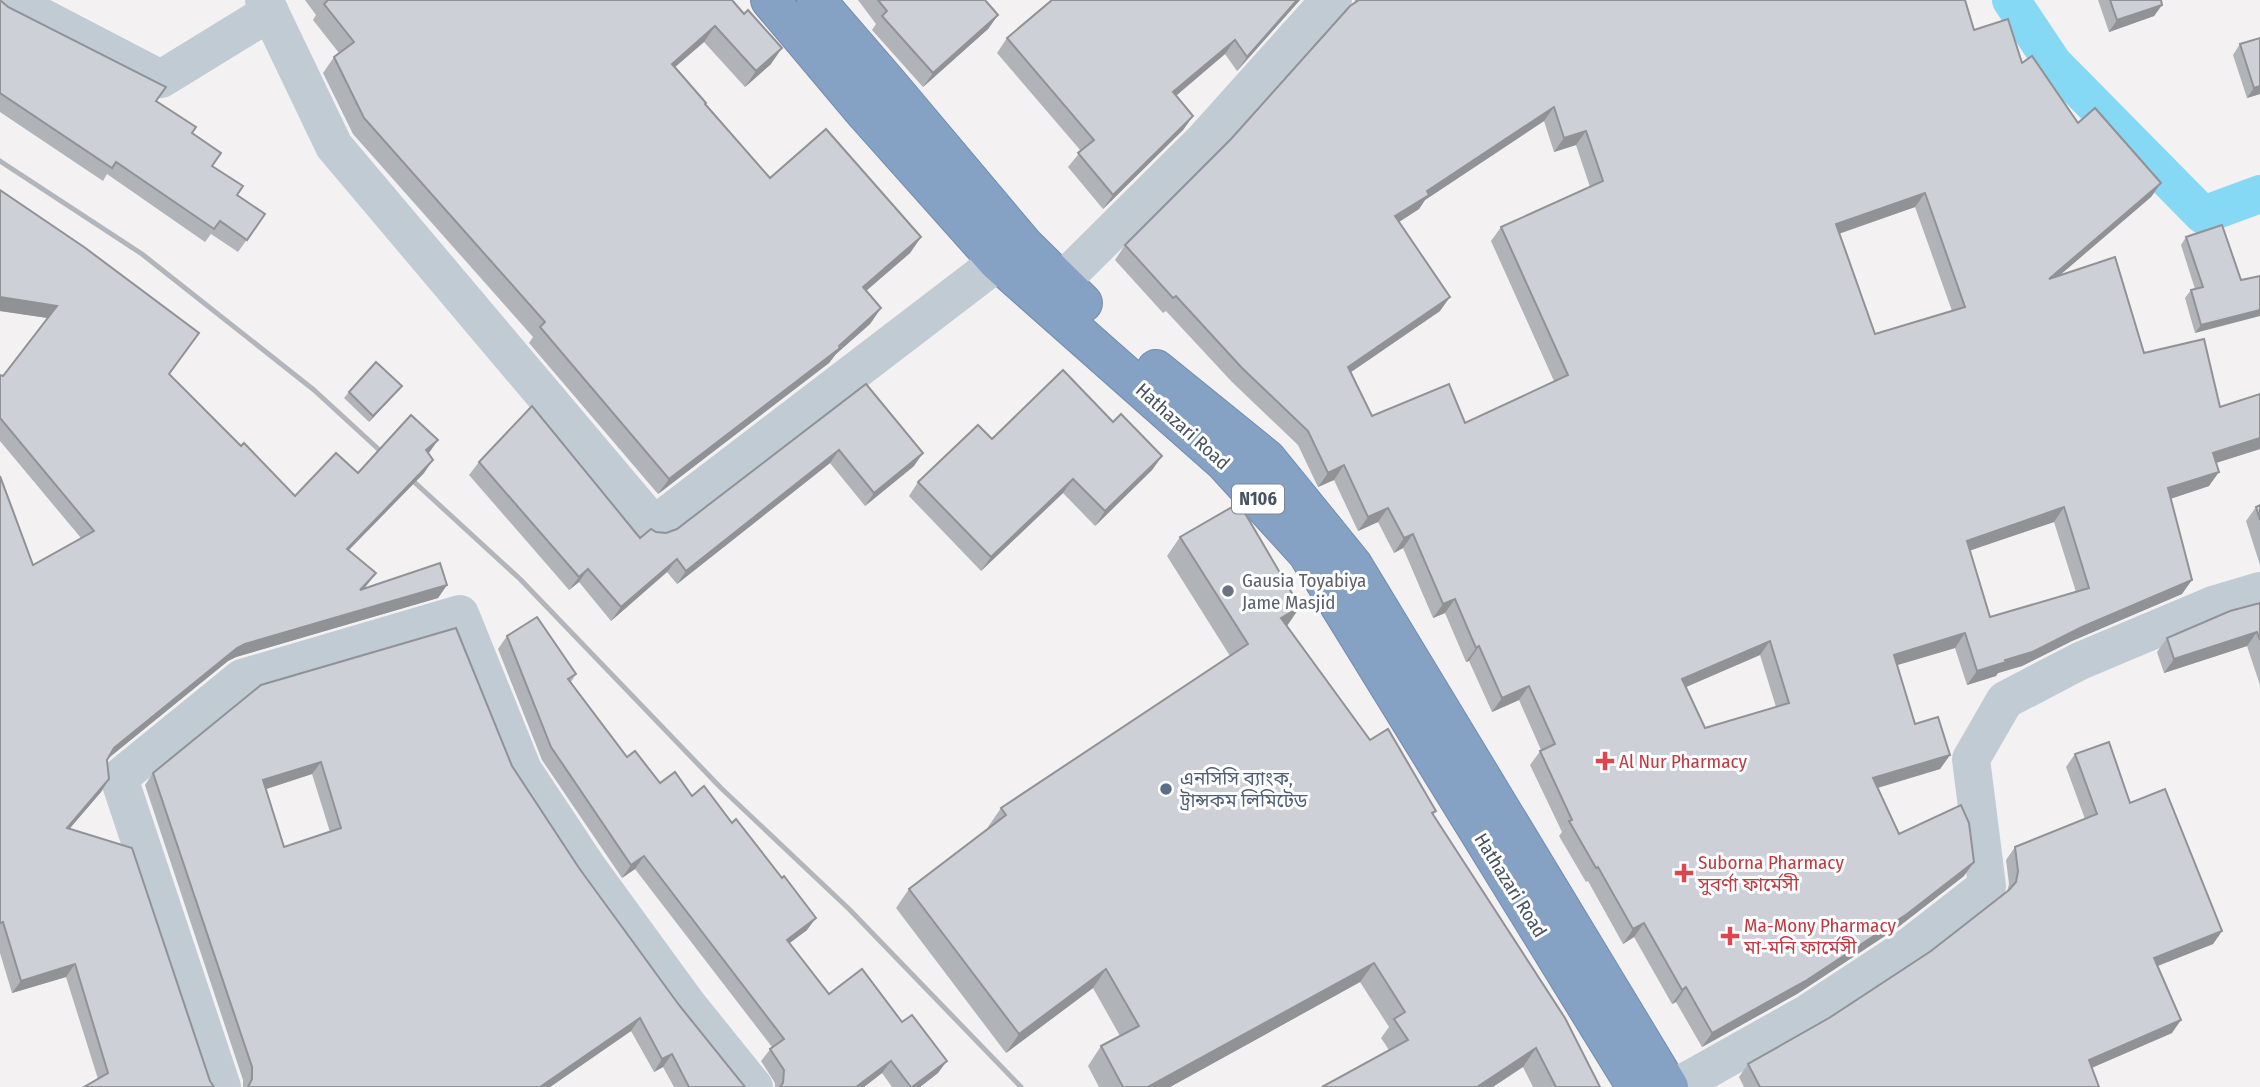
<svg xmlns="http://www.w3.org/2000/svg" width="2260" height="1087" font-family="'Fira Sans Condensed','Noto Sans Bengali',sans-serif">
  <rect width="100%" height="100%" fill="#f3f1f1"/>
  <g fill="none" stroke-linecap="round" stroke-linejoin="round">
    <path stroke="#86d9f4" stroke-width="38" d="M2011,0L2053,63L2203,215L2260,194"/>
    <defs>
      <g id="highway">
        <path d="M770,0L866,114L998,262L1224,462L1307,553L1636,1087"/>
        <path d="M816,0L886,81L1024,245L1083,303"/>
        <path d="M1156,369L1267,459L1353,565L1669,1087"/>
      </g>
    </defs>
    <use href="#highway" stroke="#708cb0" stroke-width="40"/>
    <g stroke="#c1cbd4" stroke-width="38">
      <path d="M9,0L161,79L270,12"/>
      <path d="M264,0L334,146L654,525L998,262"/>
      <path d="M1061,282L1205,139L1327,3L1333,0"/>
      <path d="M222,1087L119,778L242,678L460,614L523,770L588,868L687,1004L754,1087"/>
      <path d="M1676,1087L1808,1013L1910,946L1987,886L1971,759L2005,700L2080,661L2213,605L2260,591"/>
    </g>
    <use href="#highway" stroke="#85a1c4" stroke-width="38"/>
    <path stroke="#b2b6bc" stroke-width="5" d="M0,161L142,254L314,390L520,579L721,788L849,909L1021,1087"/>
  </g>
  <g fill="#b0b3b8" fill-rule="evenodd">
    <path d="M0,0L8,7L156,101L192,133L212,166L237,195L265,214L238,252L211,234L205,242L107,174L103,181L0,112Z"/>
    <path d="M305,0H732L771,64L745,87L704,42L675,67L705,104L770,178L921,237L910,253L866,291L881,308L870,324L836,354L829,363L658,494L529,343L533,337L353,134L323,73L334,57L339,53L313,20L316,15Z"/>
    <path d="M858,0H985L998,15L988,29L923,87L872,30L876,24Z"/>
    <path d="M1300,0L1237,71L1225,54L1175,96L1193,116L1183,130L1103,209L1068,167L1081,151L997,53L1007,38Z"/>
    <path d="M1355,0H1965L1974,30L2022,63L2078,123L2161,183L2151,197L2060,275L2144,353L2220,407L2260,394V449L2216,463L2209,486L2170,499L2182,594L2072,641L2022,666L1998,673L1996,676L1967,685L1955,648L1897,665L1915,724L1950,755L1940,769L1878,788L1899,834L1964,876L1897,928L1797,994L1702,1047L1676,1002L1672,1004L1634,937L1623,944L1588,881L1586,882L1559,836L1562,832L1530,765L1541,750L1519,700L1492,712L1469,661L1466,662L1445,613L1433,618L1403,548L1394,553L1378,522L1358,531L1334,480L1318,487L1298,445L1232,382L1166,311L1163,313L1115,260L1125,245L1231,139L1354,4ZM1544,121L1554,152L1576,145L1590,187L1501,227L1491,241L1554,381L1465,423L1372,416L1351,372L1440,311L1399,222L1419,209L1425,200ZM1915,207L1952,311L1875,334L1839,234ZM2054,522L2076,592L1990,617L1970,550ZM1760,655L1776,707L1705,728L1686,687Z"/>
    <path d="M2098,0H2161L2162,5L2154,16L2109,32Z"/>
    <path d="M2260,38V94L2247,98L2233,55L2240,44Z"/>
    <path d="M0,190L169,374L241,446L295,496L358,473L429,453L424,473L349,550L376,573L364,588L447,585L438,598L236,657L228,661L107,759L109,779L101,792L69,829L210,1081L98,1079L66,977L12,993L0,953V476L33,565L81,538L0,441V375L3,376L47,318L0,311Z"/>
    <path d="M2186,237L2241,280L2195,333L2185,298L2191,290L2195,289L2181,245Z"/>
    <path d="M866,384L914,466L865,506L830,463L677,584L667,572L611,621L579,582L569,590L469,475L479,462L640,538L656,532L666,533L677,529Z"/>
    <path d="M349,392H397L369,422L344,398Z"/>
    <path d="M1113,422L1162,456L1152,470L1095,526L1063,493L981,571L909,496L918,482L992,439Z"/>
    <path d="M2260,505V565L2246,521L2256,507Z"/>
    <path d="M1180,537L1287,626L1370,740L1436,811L1433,815L1600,1087H1533L1523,1067L1389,1050L1381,1038L1389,1027L1360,982L1170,1087H1099L1088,1066L1101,1046L1120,1036L1093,988L1006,1053L896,908L909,889L989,828L988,827L1001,808L1230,656L1167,556Z"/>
    <path d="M2260,603V685L2247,646L2164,673L2157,652L2167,638Z"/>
    <path d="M507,636L576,674L571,682L627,757L660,783L692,796L807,930L789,943L829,994L938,1073L920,1087H892L882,1073L864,1087H775V1083L761,1061L772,1047L635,869L622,878L542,760L498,649Z"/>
    <path d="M261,685L512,766L579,868L679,1005L745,1087H674L663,1067L654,1072L631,1031L550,1087H243V1080L145,785L153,773ZM312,774L330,832L284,847L266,789Z"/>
    <path d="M2075,754L2130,803L2222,931L2213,944L2157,966L2172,1033L2091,1068L2099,1087H1744L1739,1077L1748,1064L1829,1018L1931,951L2007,892L2009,884L2006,860L2015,847L2085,819L2066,767Z"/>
  </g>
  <g fill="#909296">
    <path d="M1297,0H1300L1237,71L1247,57Z"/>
    <path d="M2162,5L2154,16L2109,32L2117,20Z"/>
    <path d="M998,15L988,29L923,87L933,73Z"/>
    <path d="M715,26L704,42L660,80L672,64Z"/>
    <path d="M1235,40L1225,54L1163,107L1173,92Z"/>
    <path d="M782,48L771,64L745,87L756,71Z"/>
    <path d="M2260,86V94L2247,98L2254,88Z"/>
    <path d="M1554,107L1544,121L1425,200L1419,209L1385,231L1395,216L1427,191Z"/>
    <path d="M1193,116L1183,130L1103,209L1113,195Z"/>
    <path d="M1586,131L1576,145L1554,152L1564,138Z"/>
    <path d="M2161,183L2151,197L2039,293L2049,279Z"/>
    <path d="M1925,193L1915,207L1826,238L1836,224Z"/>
    <path d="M921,237L910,253L852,303L863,287Z"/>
    <path d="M0,297L57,306L48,318L0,311Z"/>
    <path d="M1450,297L1440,311L1338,381L1348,367Z"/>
    <path d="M881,308L870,324L836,354L829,363L658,494L669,479L839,346Z"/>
    <path d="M2260,310V316L2195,333L2201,325Z"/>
    <path d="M402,386L397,392L369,422L373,416Z"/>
    <path d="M2260,438V449L2203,467L2213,453Z"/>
    <path d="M438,440L429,453L417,462L426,450Z"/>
    <path d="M839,450L830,463L677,584L686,571Z"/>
    <path d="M923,453L914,466L865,506L874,493Z"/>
    <path d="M1162,456L1152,470L1095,526L1105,511Z"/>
    <path d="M433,460L424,473L338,561L347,549Z"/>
    <path d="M1344,465L1334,480L1318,487L1328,473Z"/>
    <path d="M2219,472L2209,486L2158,503L2168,488Z"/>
    <path d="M1073,479L1063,493L981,571L991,557Z"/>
    <path d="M2064,507L2054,522L1957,555L1967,541Z"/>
    <path d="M1388,508L1378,522L1358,531L1368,517Z"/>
    <path d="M1413,534L1403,548L1394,553L1404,538Z"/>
    <path d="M677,559L667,572L611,621L621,607Z"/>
    <path d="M588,569L579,582L569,590L579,577Z"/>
    <path d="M376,573L367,585L351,602L360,590Z"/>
    <path d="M2192,580L2182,594L2072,641L2022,666L1998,673L1996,676L1967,685L1977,671Z"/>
    <path d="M447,585L438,598L236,657L228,661L105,761L114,748L237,648L245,644Z"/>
    <path d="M1455,599L1445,613L1433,618L1443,604Z"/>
    <path d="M1300,607L1287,626L1281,618Z"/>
    <path d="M2257,632L2247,646L2164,673L2174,659Z"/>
    <path d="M1965,633L1955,648L1884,669L1894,655Z"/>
    <path d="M1770,641L1760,655L1672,693L1682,679Z"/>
    <path d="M1479,646L1469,661L1466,662L1476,648Z"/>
    <path d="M1529,686L1519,700L1492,712L1502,698Z"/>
    <path d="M1950,755L1940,769L1863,792L1873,778Z"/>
    <path d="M321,762L312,774L254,793L263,780Z"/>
    <path d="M109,779L101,792L59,841L67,828Z"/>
    <path d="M644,856L635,869L622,878L631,865Z"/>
    <path d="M1974,862L1964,876L1897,928L1797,994L1702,1047L1712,1033Z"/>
    <path d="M816,918L807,930L778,952L787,940Z"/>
    <path d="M1644,923L1634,937L1623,944L1633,929Z"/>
    <path d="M2222,931L2213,944L2145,971L2154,958Z"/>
    <path d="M1374,963L1360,982L1170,1087H1148Z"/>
    <path d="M75,964L66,977L12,993L21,981Z"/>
    <path d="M1106,969L1093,988L1006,1053L1019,1034Z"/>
    <path d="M1686,987L1676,1002L1672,1004L1682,990Z"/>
    <path d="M640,1018L631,1031L550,1087H540Z"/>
    <path d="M2181,1020L2172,1033L2080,1073L2089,1060Z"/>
    <path d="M1536,1048L1523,1067L1493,1087H1477Z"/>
    <path d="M672,1054L663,1067L654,1072L662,1059Z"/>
    <path d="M891,1061L882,1073L864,1087H856Z"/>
    <path d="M947,1061L938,1073L920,1087H912Z"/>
  </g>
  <g fill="#cdd0d6" stroke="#909296" stroke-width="2" fill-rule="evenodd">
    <path d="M0,0L8,7L166,87L156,101L196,127L192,133L221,153L212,166L243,186L237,195L265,214L247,240L220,221L214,229L116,162L112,168L0,93Z"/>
    <path d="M328,0H732L744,14L748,10L782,48L756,71L715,26L672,64L706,103L705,104L770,178L826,129L921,237L863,287L881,308L839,346L840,348L669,479L540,327L545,322L364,118L334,57L354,42L324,4Z"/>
    <path d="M878,0H985L998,15L933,73L882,16L887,11Z"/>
    <path d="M1052,0H1297L1247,57L1235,40L1173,92L1193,116L1113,195L1078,153L1094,140L1007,38Z"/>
    <path d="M1359,0H1965L1974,30L2008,19L2022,63L2032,56L2078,123L2095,108L2161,183L2049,279L2115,257L2144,353L2204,339L2220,407L2260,394V438L2213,453L2219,472L2168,488L2192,580L2082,627L2032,652L2005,660L2006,662L1977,671L1965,633L1894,655L1915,724L1938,717L1950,755L1873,778L1899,834L1961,805L1969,823L1974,862L1907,914L1807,980L1712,1033L1686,987L1682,990L1644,923L1633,929L1598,867L1596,868L1569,821L1572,820L1540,751L1555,744L1529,686L1502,698L1479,646L1476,648L1455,599L1443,604L1413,534L1404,538L1388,508L1368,517L1344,465L1328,473L1308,431L1242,368L1176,296L1173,298L1125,245L1231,139L1350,6ZM1554,107L1564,138L1586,131L1603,181L1501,227L1568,375L1465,423L1449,384L1372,416L1348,367L1450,297L1395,216L1429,195L1427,191ZM1925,193L1965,307L1875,334L1836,224ZM2064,507L2089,588L1990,617L1967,541ZM1770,641L1789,703L1705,728L1682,679Z"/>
    <path d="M2110,0H2161L2162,5L2117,20Z"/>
    <path d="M2260,38V86L2254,88L2240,44Z"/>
    <path d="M0,190L84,247L199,333L169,374L241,446L244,443L295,496L336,453L358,473L411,415L438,440L426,450L433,460L347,549L376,573L360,590L440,563L447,585L245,644L237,648L114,748L107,760L109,779L67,828L132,848L210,1081L214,1087H84L108,1073L75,964L21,981L3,922L0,923V476L33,565L94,531L0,418V375L3,376L57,306L0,297Z"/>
    <path d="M2222,225L2241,280L2260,276V310L2201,325L2191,290L2203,287L2186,237Z"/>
    <path d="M376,362L402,386L373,416L349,392Z"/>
    <path d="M1063,370L1113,422L1121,414L1162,456L1105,511L1073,479L991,557L918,482L978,425L992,439Z"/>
    <path d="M866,384L923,453L874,493L839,450L686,571L677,559L621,607L588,569L579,577L479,462L532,406L640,538L651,529L656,532L666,533L677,529Z"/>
    <path d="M1239,503L1300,607L1281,618L1370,740L1388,729L1436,811L1432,813L1565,1018L1600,1087H1556L1536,1048L1477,1087H1322L1408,1040L1394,1019L1405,1012L1374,963L1148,1087H1123L1101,1046L1139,1026L1106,969L1019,1034L909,889L1006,815L1001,808L1248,644L1180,537Z"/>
    <path d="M2260,505V520L2256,507Z"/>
    <path d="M2260,603V640L2257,632L2174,659L2167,638L2230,611Z"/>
    <path d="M537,617L576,674L568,679L627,757L635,751L660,783L675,772L692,796L704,786L732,823L736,819L782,878L784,876L816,918L787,940L829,994L862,969L902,1022L912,1015L947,1061L912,1087H911L891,1061L856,1087H780L783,1083L784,1070L770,1049L784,1039L644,856L631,865L551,747L507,636Z"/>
    <path d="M456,628L512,766L579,868L679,1005L745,1087H689L672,1054L662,1059L640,1018L540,1087H248L252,1079V1067L153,773L261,685ZM321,762L341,828L284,847L263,780Z"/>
    <path d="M2109,742L2130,803L2165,789L2222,931L2154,958L2181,1020L2089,1060L2099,1087H1760L1748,1064L1829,1018L1931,951L2009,890L2016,882L2018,871L2015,847L2097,814L2075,754Z"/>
  </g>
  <circle fill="#6b7280" stroke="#fff" stroke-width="2.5" cx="1228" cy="591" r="7"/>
  <g fill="#e0444e" stroke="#fff" stroke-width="2.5">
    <path d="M1601.5 750.5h7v7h7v7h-7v7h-7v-7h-7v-7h7z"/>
    <path d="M1680.5 862.5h7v7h7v7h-7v7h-7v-7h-7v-7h7z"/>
    <path d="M1726.5 925.5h7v7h7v7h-7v7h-7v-7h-7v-7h7z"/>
  </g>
  <circle fill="#5c6f8a" stroke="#fff" stroke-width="2.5" cx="1166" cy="789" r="7"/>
  <g text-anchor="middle" stroke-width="6" stroke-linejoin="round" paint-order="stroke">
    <rect fill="#fff" stroke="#7e8790" stroke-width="2" x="1232" y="484.5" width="52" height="29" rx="5"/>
    <g font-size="18" font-weight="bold" fill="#475360">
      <text x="1258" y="505">N106</text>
    </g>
    <g font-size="19" fill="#475360" stroke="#fff">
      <text transform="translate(1183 426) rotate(42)" y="7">Hathazari Road</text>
      <text transform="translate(1511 885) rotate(58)" y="7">Hathazari Road</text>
    </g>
    <g font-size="19" fill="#5b616d" stroke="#fff" text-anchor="start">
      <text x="1242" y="587">Gausia Toyabiya<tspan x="1242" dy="22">Jame Masjid</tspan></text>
    </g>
    <g font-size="19" fill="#be3a42" stroke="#fff" text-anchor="start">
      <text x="1619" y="768">Al Nur Pharmacy</text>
      <text x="1698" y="869">Suborna Pharmacy<tspan x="1698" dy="22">সুবর্ণা ফার্মেসী</tspan></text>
      <text x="1744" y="932">Ma-Mony Pharmacy<tspan x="1744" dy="22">মা-মনি ফার্মেসী</tspan></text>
    </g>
    <g font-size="19" fill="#4e5e75" stroke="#fff" text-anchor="start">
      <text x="1180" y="785">এনসিসি ব্যাংক,<tspan x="1180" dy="22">ট্রান্সকম লিমিটেড</tspan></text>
    </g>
  </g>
</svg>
